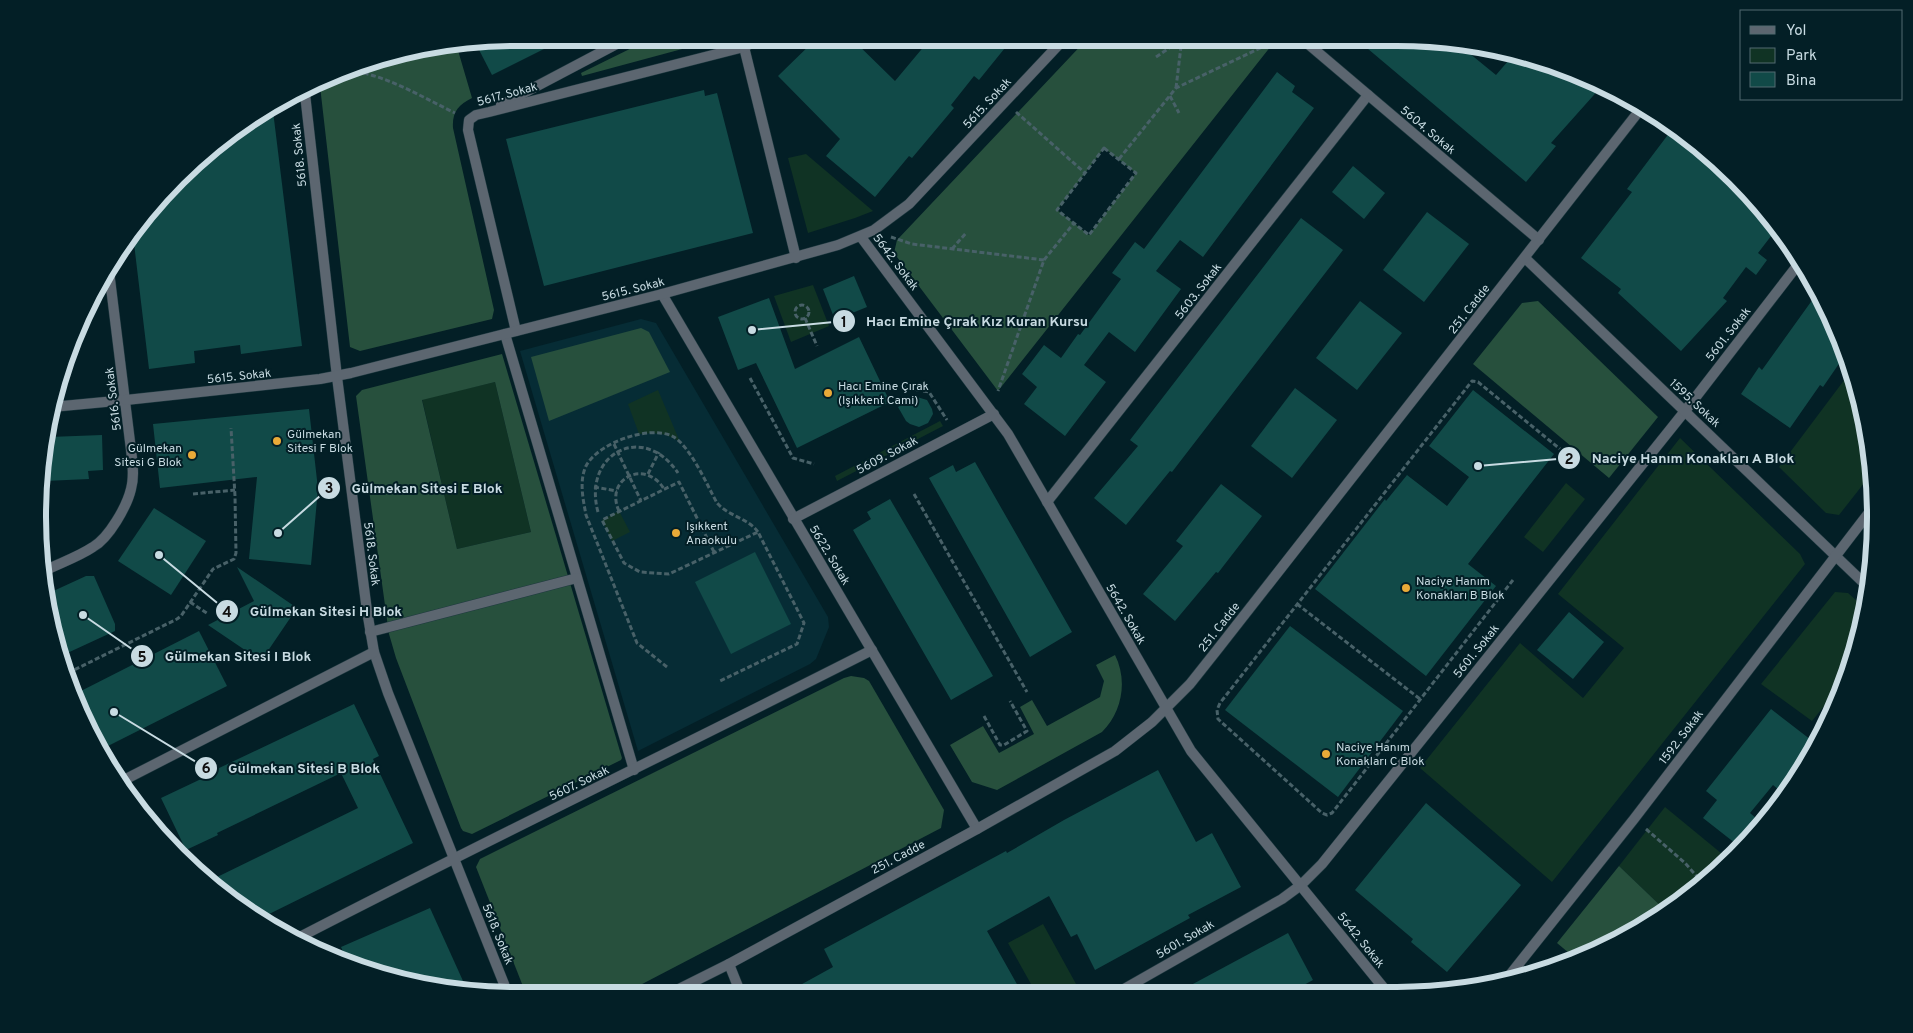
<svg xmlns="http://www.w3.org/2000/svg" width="1913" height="1033" font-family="Overpass,sans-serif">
  <rect width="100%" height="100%" fill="#031f26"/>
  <path fill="#062c35" d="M641,319L656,323L828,617L829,627L816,659L810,664L638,751L520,351Z"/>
  <g fill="#103324">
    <path d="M806,154L873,211L855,218L808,233L788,158Z"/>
    <path d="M813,285L829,326L791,342L774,296Z"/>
    <path d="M1851,371L1859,392L1872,473L1839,515L1826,513L1779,467Z"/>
    <path d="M495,382L531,532L457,549L422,399Z"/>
    <path d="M658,390L680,442C667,433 655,432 639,434L628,404Z"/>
    <path d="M940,421L943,426L837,481L835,476Z"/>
    <path d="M1680,438L1800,554L1805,564L1552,882L1420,768L1520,643L1583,698L1624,648L1558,594Z"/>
    <path d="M1566,483L1585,499L1543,552L1524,537Z"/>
    <path d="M619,511L630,532L612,541L602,520Z"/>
    <path d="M1835,592L1848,593L1865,608L1850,670L1847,678L1812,721L1761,684Z"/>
    <path d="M1665,807L1727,858L1666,911L1619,866Z"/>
    <path d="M1043,924L1081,993H1036L1008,943Z"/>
  </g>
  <g fill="#27503d" fill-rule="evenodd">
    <path d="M652,38H723L582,76L581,73Z"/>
    <path d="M1088,38H1272L1275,41L998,391L894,253L897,240ZM1104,148L1136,173L1089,235L1057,210Z"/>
    <path d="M457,47L472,98C458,105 452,112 453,128L494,310L492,319L360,351L350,347L320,86L362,63Z"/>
    <path d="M1538,301L1658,417L1609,478L1473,364L1522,303Z"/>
    <path d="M641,328L649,332L670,372L549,421L531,357Z"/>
    <path d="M502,354L622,758L621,760L472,834L463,831L461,828L396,658L389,634L356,396L362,390ZM495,382L531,532L457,549L422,400Z"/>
    <path d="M1115,655C1128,681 1122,712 1102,732L997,790L972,782L950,745L983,726L999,753L1034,734L1020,707L1032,700L1047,726L1100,697L1104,681L1096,665Z"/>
    <path d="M851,676L864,678L869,681L944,810L941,828L623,994H526L476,867L480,859L844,678Z"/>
    <path d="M1619,866L1666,911L1575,958L1557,943Z"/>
  </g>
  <g fill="#114a48">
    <path d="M516,38H566L492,75L476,44Z"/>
    <path d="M817,38H851L895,81L931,38H1013L979,80L974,76L951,105L954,108L912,158L909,156L875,197L826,156L840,139L778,76Z"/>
    <path d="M1355,38L1428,39L1458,44L1496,75L1515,53L1521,54L1601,87L1551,143L1556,146L1526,182Z"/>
    <path d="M1277,72L1295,86L1292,92L1314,108L1203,257L1180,240L1156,271L1181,289L1135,352L1109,332L1084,365L1106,382L1065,436L1024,404L1037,387L1022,374L1044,345L1061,358L1078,334L1080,335L1121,279L1112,273L1135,242L1144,249Z"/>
    <path d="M704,90L705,96L717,93L753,233L544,286L506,139Z"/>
    <path d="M273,111L302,346L241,354L240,345L194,351L195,363L149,369L133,235L225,137Z"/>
    <path d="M1673,128L1712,156L1778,227L1758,253L1767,260L1756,275L1746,267L1723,298L1727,301L1681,351L1618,293L1621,289L1581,258L1632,192L1627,189Z"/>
    <path d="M1353,166L1385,193L1364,219L1332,192Z"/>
    <path d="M1427,212L1469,244L1424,302L1383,270Z"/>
    <path d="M1301,218L1343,250L1172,472L1170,471L1126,525L1094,498L1138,446L1130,440Z"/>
    <path d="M854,276L867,307L835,320L823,289Z"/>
    <path d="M1818,292L1826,304L1845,355L1823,387L1820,385L1790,428L1741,394L1759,367L1762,370Z"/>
    <path d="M769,298L795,369L859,337L890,402L797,448L756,363L738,370L718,317Z"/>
    <path d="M1360,301L1402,333L1357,390L1316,358Z"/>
    <path d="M1295,388L1337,420L1292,478L1251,446Z"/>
    <path d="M1473,390L1554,454L1468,564L1496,586L1426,676L1315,589L1385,499L1386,501L1407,475L1447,506L1469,477L1429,446Z"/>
    <path d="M917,397L927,400L932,409L933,414L928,423L919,427L910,424L906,421L898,407Z"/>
    <path d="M309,409L318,489L311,565L249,559L257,477L160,488L153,424Z"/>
    <path d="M102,435L103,470L88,471L89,479L45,481L49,437Z"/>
    <path d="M975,462L1072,632L1030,657L929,478L953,465L956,472Z"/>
    <path d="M1221,484L1262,516L1218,573L1216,572L1175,621L1143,594L1183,546L1176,541Z"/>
    <path d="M890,499L993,676L951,700L853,530L871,519L867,512Z"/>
    <path d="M154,508L206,541L171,595L118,561Z"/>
    <path d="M755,552L791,624L731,654L695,582Z"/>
    <path d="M237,567L297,608L261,661L208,625L254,601Z"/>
    <path d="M86,576H94L115,624V631L63,655L49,593Z"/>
    <path d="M1569,612L1604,642L1573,679L1537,650Z"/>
    <path d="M1290,626L1403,711L1338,797L1225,710Z"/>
    <path d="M199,631L227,686L104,748L74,700L73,695Z"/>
    <path d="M354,704L379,756L373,759L413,843L261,918L213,879L358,808L341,773L217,833L218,835L186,850L161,798L218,771L217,769Z"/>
    <path d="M1771,709L1815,743L1779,790L1773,785L1750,813L1763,824L1754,834L1740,847L1703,818L1717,800L1706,791Z"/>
    <path d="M1158,770L1196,842L1212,833L1241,887L1188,915L1190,918L1095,970L1077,934L1071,937L1049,896L987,931L1022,993L784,994L833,967L824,949L1006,851L1007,853L1064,820Z"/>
    <path d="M1426,803L1521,885L1447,972L1411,942L1413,939L1355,890Z"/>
    <path d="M430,908L468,992L392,979L347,960L341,947Z"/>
    <path d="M1288,933L1313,980L1291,992H1178Z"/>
  </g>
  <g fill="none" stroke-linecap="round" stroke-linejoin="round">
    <defs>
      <g id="service">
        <path d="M744,47L796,258"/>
        <path d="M501,105L628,38"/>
        <path d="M662,294L977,829"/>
        <path d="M516,331L468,130L469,120L476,115L489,112L744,47L761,38"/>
        <path d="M505,334L634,770"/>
        <path d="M52,407L126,400"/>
        <path d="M1047,502L1368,95"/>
        <path d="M793,519L994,414"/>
        <path d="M44,571C60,563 78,557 93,547C109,538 127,506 131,489C134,478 133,468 132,458L109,271"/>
        <path d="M370,632L577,578"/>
        <path d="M296,939C487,840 681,747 872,650"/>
        <path d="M1117,993L1282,899L1301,885L1322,864L1685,411L1800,262"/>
      </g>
      <g id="minor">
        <path d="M1301,38L1539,240"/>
        <path d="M305,94L337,377L367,611L374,652L388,693L508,994"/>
        <path d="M861,237L1008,434L1191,751L1387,992"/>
        <path d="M1525,258L1869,588"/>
        <path d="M126,400L320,379L351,373L662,294L838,245L874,230L909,204L1065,38"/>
        <path d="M124,780L374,652"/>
        <path d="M729,964L741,994"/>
        <path d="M1505,981L1634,819L1874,506"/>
        <path d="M669,994L729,964L977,829L1115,751L1152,722L1190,684L1217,650L1643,106"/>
      </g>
    </defs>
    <use href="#service" stroke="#1f3940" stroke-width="11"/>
    <use href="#minor" stroke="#1f3940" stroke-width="11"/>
    <g stroke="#486168" stroke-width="3" stroke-dasharray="5 2.5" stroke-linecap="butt">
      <path d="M1156,57L1181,40"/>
      <path d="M349,70C388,76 420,96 455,113"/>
      <path d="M1176,88L1182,38"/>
      <path d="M1170,96L1179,113"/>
      <path d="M1016,112L1085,173"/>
      <path d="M1104,148L1136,173L1089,235L1057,210Z"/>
      <path d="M1119,159L1176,88L1275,41"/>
      <path d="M891,237L912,244L1044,260L998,391"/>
      <path d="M952,249L966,233"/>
      <path d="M1044,260L1074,223"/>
      <circle cx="802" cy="312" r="7"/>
      <path d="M805,318L817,346"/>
      <path d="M750,378L793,458L814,464"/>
      <path d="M901,387L929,392L947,420"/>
      <path d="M614,444L641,501"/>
      <path d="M648,474L659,452"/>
      <path d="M594,487L617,491"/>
      <path d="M193,494L235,490"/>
      <path d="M914,494L1027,692"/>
      <path d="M619,511C604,479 645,458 664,489"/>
      <path d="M598,512C582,454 643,421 678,473"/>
      <path d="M714,552L679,482L602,520L624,563L640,572L669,574L758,532L804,623L797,644L720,681"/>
      <path d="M1513,580L1332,813L1327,815L1322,813L1218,719L1217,710L1220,703L1472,381L1478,382L1560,449L1566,467"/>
      <path d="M190,602L208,614"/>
      <path d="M1297,604L1420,699"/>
      <path d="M667,667L637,643L586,515C583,499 579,481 586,466C598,443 648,425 672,436C690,445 707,485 717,503C728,516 748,518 758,532"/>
      <path d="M68,673L177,619L181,616L213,569L234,559L236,553L235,496L231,428"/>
      <path d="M984,716L1000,745H1004L1027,731L1010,701"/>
      <path d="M1646,829L1685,863L1701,881"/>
    </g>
    <use href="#service" stroke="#5c6670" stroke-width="10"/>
    <use href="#minor" stroke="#5c6670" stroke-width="10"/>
  </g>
  <g fill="#e9aa38" stroke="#031f26" stroke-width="2">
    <circle cx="828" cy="393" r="5"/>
    <circle cx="277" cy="441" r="5"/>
    <circle cx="192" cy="455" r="5"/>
    <circle cx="676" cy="533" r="5"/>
    <circle cx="1406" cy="588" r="5"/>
    <circle cx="1326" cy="754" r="5"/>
  </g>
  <g text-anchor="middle" stroke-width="4" stroke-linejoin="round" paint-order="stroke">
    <g font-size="12" fill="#c8dbe2" stroke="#031f26">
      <text transform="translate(507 94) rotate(-15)" y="4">5617. Sokak</text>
      <text transform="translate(987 103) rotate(-47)" y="4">5615. Sokak</text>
      <text transform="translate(1428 130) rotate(40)" y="4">5604. Sokak</text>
      <text transform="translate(299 155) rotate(-96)" y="4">5618. Sokak</text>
      <text transform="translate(896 262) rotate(53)" y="4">5642. Sokak</text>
      <text transform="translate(633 289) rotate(-14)" y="4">5615. Sokak</text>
      <text transform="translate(1198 291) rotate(-52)" y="4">5603. Sokak</text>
      <text transform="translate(1469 309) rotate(-52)" y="4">251. Cadde</text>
      <text transform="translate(1728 334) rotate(-52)" y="4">5601. Sokak</text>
      <text transform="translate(239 376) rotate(-6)" y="4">5615. Sokak</text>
      <text transform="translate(113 399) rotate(-97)" y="4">5616. Sokak</text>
      <text transform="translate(1695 403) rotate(43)" y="4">1595. Sokak</text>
      <text transform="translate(887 455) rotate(-28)" y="4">5609. Sokak</text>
      <text transform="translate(372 554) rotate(83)" y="4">5618. Sokak</text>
      <text transform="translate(830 555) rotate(59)" y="4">5622. Sokak</text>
      <text transform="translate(1126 614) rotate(60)" y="4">5642. Sokak</text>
      <text transform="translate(1219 627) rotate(-52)" y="4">251. Cadde</text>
      <text transform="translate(1476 651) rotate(-51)" y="4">5601. Sokak</text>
      <text transform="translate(1681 737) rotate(-53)" y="4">1592. Sokak</text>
      <text transform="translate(579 783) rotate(-26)" y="4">5607. Sokak</text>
      <text transform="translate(898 857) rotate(-28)" y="4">251. Cadde</text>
      <text transform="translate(498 934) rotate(68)" y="4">5618. Sokak</text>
      <text transform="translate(1185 939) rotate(-30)" y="4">5601. Sokak</text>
      <text transform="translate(1361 940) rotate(51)" y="4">5642. Sokak</text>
    </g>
    <g font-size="12" fill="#c8dbe2" stroke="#031f26" text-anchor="start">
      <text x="838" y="390">Hacı Emine Çırak<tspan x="838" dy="14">(Işıkkent Cami)</tspan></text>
      <text x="287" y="438">Gülmekan<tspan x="287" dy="14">Sitesi F Blok</tspan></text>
      <text x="182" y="452" text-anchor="end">Gülmekan<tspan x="182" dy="14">Sitesi G Blok</tspan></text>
      <text x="686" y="530">Işıkkent<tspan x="686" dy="14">Anaokulu</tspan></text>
      <text x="1416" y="585">Naciye Hanım<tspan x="1416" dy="14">Konakları B Blok</tspan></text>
      <text x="1336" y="751">Naciye Hanım<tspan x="1336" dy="14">Konakları C Blok</tspan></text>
    </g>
  </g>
  <path d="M0 0H1913V1033H0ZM516 46H1397A470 470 0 0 1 1867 516V517A470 470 0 0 1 1397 987H516A470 470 0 0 1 46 517V516A470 470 0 0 1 516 46Z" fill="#031f26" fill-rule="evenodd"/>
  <path fill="none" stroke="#c8dbe2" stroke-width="6" d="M516 46H1397A470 470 0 0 1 1867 516V517A470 470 0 0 1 1397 987H516A470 470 0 0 1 46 517V516A470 470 0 0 1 516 46Z"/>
  <path fill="none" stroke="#c8dbe2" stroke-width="2" d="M752 330L844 321M1478 466L1569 458M278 533L329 488M159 555L227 611M83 615L142 656M114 712L206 768"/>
  <g fill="#c8dbe2" stroke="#031f26" stroke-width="2">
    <circle cx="752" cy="330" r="5"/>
    <circle cx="1478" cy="466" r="5"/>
    <circle cx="278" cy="533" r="5"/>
    <circle cx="159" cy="555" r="5"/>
    <circle cx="83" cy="615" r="5"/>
    <circle cx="114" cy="712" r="5"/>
    <circle cx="844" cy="321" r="12"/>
    <circle cx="1569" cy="458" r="12"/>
    <circle cx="329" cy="488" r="12"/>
    <circle cx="227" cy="611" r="12"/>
    <circle cx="142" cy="656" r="12"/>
    <circle cx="206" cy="768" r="12"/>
  </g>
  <g font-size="15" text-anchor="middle" font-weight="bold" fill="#111">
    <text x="844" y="327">1</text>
    <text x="1569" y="464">2</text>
    <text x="329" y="493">3</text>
    <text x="227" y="617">4</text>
    <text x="142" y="662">5</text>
    <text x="206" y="773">6</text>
  </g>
  <g font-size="14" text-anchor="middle" font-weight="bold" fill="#c8dbe2" stroke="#031f26" stroke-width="4" stroke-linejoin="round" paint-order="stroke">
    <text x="977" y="326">Hacı Emine Çırak Kız Kuran Kursu</text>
    <text x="1693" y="463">Naciye Hanım Konakları A Blok</text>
    <text x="427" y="493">Gülmekan Sitesi E Blok</text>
    <text x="326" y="616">Gülmekan Sitesi H Blok</text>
    <text x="238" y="661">Gülmekan Sitesi I Blok</text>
    <text x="304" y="773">Gülmekan Sitesi B Blok</text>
  </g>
  <rect x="1740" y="10" width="162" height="90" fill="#031f26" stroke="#526a71"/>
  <rect x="1750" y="26" width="25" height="8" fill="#5c6670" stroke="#526a71"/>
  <text x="1786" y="35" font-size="15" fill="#c8dbe2">Yol</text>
  <rect x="1750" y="48" width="25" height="15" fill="#103324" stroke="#526a71"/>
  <text x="1786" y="60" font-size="15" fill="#c8dbe2">Park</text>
  <rect x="1750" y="72" width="25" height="15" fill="#114a48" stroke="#526a71"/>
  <text x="1786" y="85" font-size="15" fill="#c8dbe2">Bina</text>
</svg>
